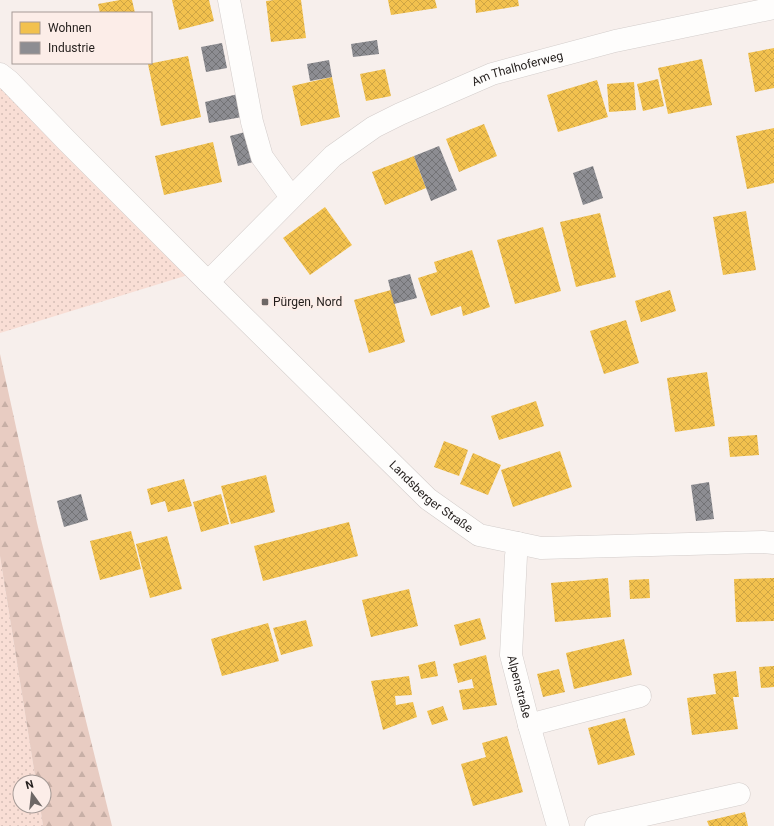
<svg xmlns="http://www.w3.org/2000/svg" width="774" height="826" font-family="Roboto,sans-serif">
  <defs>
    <pattern id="grass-dots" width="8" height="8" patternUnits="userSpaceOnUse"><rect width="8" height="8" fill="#f9ded5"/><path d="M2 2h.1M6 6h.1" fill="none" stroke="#d5beb6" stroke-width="1.8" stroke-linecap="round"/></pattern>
    <pattern id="forest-firs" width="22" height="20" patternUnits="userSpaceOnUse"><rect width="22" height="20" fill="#e8ccc2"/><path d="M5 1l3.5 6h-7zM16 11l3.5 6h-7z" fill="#c7afa6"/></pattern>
    <pattern id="homes-cross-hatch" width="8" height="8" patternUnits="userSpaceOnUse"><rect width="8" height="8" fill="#f2c14e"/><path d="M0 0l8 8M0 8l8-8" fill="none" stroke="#cfa544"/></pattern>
    <pattern id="industry-cross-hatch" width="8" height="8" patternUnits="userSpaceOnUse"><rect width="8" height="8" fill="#8d8d92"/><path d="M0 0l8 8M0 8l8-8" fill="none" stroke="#737376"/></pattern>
  </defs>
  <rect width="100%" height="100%" fill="#f7efec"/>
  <g fill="url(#grass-dots)">
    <path d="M0,83L188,275L0,333Z"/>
    <path d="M0,556L36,782H20V806H40L43,826H0Z"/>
  </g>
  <path fill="url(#forest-firs)" d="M0,354L37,523L112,826H43L40,806H44V782H36L0,556Z"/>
  <g fill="url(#homes-cross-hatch)">
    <path d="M120,0H132L135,13H100L98,4Z"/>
    <path d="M172,0H209L214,21L179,30Z"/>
    <path d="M274,0H301L306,38L271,42L266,1Z"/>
    <path d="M388,0H435L437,8L391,15Z"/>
    <path d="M475,0H518L519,6L476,13Z"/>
    <path d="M774,48V88L755,92L748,53Z"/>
    <path d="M188,56L201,117L161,126L148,64Z"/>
    <path d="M702,59L712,105L668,114L658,68Z"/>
    <path d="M385,69L391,96L366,101L360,74Z"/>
    <path d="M332,77L340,117L301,126L292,86Z"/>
    <path d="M658,79L664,106L643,111L637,84Z"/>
    <path d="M597,80L608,117L558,132L547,95Z"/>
    <path d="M634,82L636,110L609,112L607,84Z"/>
    <path d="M484,124L497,156L459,172L446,139Z"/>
    <path d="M774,128V183L747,189L736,136Z"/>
    <path d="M213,142L222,182L164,195L155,156Z"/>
    <path d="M414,156L426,188L385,205L372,172Z"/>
    <path d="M325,207L352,245L310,275L283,238Z"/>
    <path d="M746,211L756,270L723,275L713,217Z"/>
    <path d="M600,213L616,277L576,287L560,222Z"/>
    <path d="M543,227L561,291L515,304L497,240Z"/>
    <path d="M472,250L490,307L463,316L461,306L431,316L418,278L437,272L434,262Z"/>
    <path d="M391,290L405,342L369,353L354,300Z"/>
    <path d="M670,290L676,311L641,322L635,301Z"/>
    <path d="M626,320L639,363L604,374L590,331Z"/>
    <path d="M707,372L715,426L675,432L667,378Z"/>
    <path d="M536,401L544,426L499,440L491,416Z"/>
    <path d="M757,435L759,455L730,457L728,437Z"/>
    <path d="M444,441L468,450L459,476L434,467Z"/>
    <path d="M560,451L572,487L513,507L501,470Z"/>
    <path d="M473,453L501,465L488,495L460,484Z"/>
    <path d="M266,475L275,512L231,524L221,486Z"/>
    <path d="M184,479L192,506L168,512L165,501L151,505L147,489Z"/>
    <path d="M221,494L229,524L201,532L193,502Z"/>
    <path d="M349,522L358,556L263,581L254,546Z"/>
    <path d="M131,531L141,569L100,580L90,541Z"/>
    <path d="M167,536L182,589L150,598L136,544Z"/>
    <path d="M608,578L611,617L555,622L551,583Z"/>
    <path d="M774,578V621L736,622L734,579Z"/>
    <path d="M649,579L650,598L630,599L629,580Z"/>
    <path d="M409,589L418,626L371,637L362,600Z"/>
    <path d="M480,618L486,639L460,646L454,625Z"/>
    <path d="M306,620L313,646L281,655L273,628Z"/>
    <path d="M268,623L279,661L222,676L211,639Z"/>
    <path d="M624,639L632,675L574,689L566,653Z"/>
    <path d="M486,655L497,705L463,710L459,690L474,688L473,685L472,679L458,683L453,664Z"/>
    <path d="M435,661L438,676L421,679L418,665Z"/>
    <path d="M774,666V687L761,688L759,667Z"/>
    <path d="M559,669L565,692L543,697L537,674Z"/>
    <path d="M736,671L739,697H733L738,729L692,735L687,698L716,694L713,674Z"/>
    <path d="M409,676L412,695L395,696L396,705L413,702L417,717L383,730L371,681Z"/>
    <path d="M443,706L448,720L432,725L427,711Z"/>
    <path d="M625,718L635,755L598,765L588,728Z"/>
    <path d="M507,736L523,792L473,806L461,764L486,757L482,743Z"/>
    <path d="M745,812L748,826H709L707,821Z"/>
  </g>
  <g fill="url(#industry-cross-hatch)">
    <path d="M377,40L379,54L353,57L351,44Z"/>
    <path d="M222,43L227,68L206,72L201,47Z"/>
    <path d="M329,60L332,77L310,81L307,64Z"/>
    <path d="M238,94L242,117L209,123L205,102Z"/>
    <path d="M245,132L253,162L238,166L230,136Z"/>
    <path d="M439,146L457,190L431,201L414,156Z"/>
    <path d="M593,166L603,198L583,205L573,173Z"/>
    <path d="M410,274L417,298L394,304L388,280Z"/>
    <path d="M709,482L714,519L696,521L691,485Z"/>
    <path d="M81,494L88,520L64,527L57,501Z"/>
  </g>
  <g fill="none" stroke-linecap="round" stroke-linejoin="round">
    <defs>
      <g id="minor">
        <path d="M229,0L252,122L262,157L291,197"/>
        <path id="s1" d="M0,74L9,81L66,140L208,282L428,499L479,535L541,548L763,542L774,543"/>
        <path id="s2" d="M208,282L333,156L374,127L400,114L492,74L615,41L774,8"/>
        <path id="s3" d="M518,543L516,556L511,655L529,725L558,826"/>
        <path d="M529,725L640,696"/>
        <path d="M596,826L739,794"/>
      </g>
    </defs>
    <use href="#minor" stroke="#d3cdcb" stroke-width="23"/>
    <use href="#minor" stroke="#fefdfc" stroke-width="22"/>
  </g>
  <rect fill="#6d6765" stroke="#fcede8" stroke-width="1.5" x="261" y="298" width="8" height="8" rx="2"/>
  <g text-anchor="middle" stroke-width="4" stroke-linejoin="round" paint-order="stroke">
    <g font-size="12" fill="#231e1c" stroke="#fcede8">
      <text dy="4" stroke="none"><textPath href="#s2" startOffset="383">Am Thalhoferweg</textPath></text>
      <text dy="4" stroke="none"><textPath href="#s1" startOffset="604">Landsberger Straße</textPath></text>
      <text dy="4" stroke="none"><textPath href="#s3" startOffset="145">Alpenstraße</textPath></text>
    </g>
    <g font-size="12" fill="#231e1c" stroke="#fcede8" text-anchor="start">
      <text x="273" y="306">Pürgen, Nord</text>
    </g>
  </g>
  <rect x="12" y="12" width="140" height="52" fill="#fcede8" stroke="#a59a96"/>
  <rect x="20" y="22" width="20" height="12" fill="#f2c14e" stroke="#a59a96"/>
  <text x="48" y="32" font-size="12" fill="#231e1c">Wohnen</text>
  <rect x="20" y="42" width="20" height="12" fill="#8d8d92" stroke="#a59a96"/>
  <text x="48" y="52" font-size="12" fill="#231e1c">Industrie</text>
  <g transform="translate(32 794) rotate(345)"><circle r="19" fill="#fcede8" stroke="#a59a96"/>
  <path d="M0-3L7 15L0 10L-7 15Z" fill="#6d6765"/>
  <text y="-6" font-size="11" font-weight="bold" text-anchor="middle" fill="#231e1c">N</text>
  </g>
</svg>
